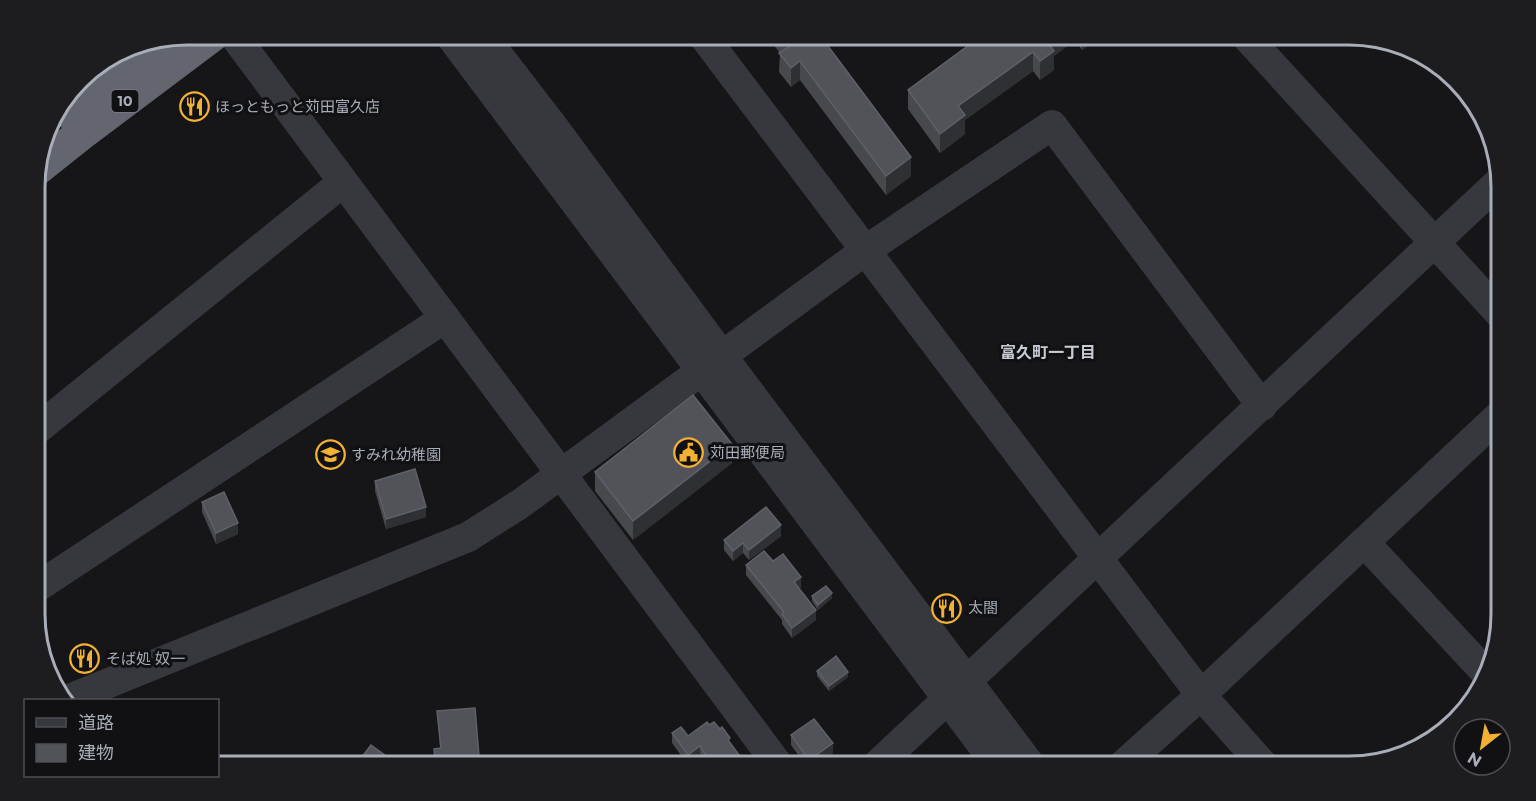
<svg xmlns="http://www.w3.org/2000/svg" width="1536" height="801" font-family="Montserrat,'Noto Sans JP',sans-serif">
  <rect width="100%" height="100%" fill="#161618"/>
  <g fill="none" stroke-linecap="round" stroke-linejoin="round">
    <g stroke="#37383d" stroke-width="30">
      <path d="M233,34L779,766"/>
      <path d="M449,34L998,766"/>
      <path d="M482,34L555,129L722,356L1031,766"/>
      <path d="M702,34L1201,695L1264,766"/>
      <path d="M1244,34L1501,315"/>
      <path d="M35,431L343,182"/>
      <path d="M1364,542L1487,674"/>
      <path d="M36,588L445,318"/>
      <path d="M67,700L468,537L520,504L866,250L1052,125L1262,406"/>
      <path d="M876,766L1500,181"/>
      <path d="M1122,766L1201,695L1501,414"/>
    </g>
    <g stroke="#63666e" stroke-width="33">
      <path d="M71,114L165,39"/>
      <path d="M37,169L81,134L214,34"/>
    </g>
  </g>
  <g fill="#47494d">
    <path d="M765,34H825V38L823,39L911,176L886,195L800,80L791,87L779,72L780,53Z"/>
    <path d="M984,34H1094V41L1082,50L1075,40L1054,56V70L1040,80L1033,71L965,120V134L940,153L908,109V90Z"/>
    <path d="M732,463L633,540L595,491V472Z"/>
    <path d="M375,481L426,517L386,529L375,491Z"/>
    <path d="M202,502L238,534L216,544L202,512Z"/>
    <path d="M781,536L749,560L743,553L733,561L724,550V540Z"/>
    <path d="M773,561L801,587L799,589L816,620L792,638L782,624V620L746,575V565Z"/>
    <path d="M812,596L832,598L818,610L812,601Z"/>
    <path d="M817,671L848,677L829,691L817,676Z"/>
    <path d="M437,711L479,756V766H435L434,749L440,748Z"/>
    <path d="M672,733L730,743L745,766H703V761L700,756L688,765L672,743Z"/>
    <path d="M791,735L833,753L815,766H806L791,745Z"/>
  </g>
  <g fill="#2f3033">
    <path d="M814,34H825V38L814,46Z"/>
    <path d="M1057,34H1075V40L1054,56V70L1040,80V61L1048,42Z"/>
    <path d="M1082,34H1094V41L1082,50Z"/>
    <path d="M1033,52V71L965,120V134L940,153V134L958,106Z"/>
    <path d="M800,61V80L791,87V68Z"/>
    <path d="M911,157V176L886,195V176Z"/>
    <path d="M732,444V463L633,540V521Z"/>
    <path d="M426,507V517L386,529V519Z"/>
    <path d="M238,523V534L216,544V533Z"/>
    <path d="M781,525V536L749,560V550Z"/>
    <path d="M743,543V553L733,561V551Z"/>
    <path d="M801,577V587L794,593V582Z"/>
    <path d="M832,593V598L818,610V605Z"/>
    <path d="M816,610V620L792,638V628Z"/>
    <path d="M848,672V677L829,691V686Z"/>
    <path d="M833,743V753L815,766H809V760Z"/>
    <path d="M700,746V756L688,765V755Z"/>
  </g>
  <g fill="#525359" stroke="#5f6168" stroke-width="1.5">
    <path d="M780,34H819L911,157L886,176L800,61L791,68L779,53L789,47Z"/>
    <path d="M984,34H1057L1048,42L1054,51L1040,61L1033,52L958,106L965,115L940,134L908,90Z"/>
    <path d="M693,395L732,444L633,521L595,472Z"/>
    <path d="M415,469L426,507L386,519L375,481Z"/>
    <path d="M224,492L238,523L216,533L202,502Z"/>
    <path d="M766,507L781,525L749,550L743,543L733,551L724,540Z"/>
    <path d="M764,551L773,561L783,554L801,577L794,582L816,610L792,628L782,614L784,612L746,565Z"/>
    <path d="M826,586L832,593L818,605L812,596Z"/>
    <path d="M836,656L848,672L829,686L817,671Z"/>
    <path d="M475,708L479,756L435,759L434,749L441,748L437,711Z"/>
    <path d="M814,719L833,743L809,760L791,735Z"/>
    <path d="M707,722L709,725L714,722L720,729L722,727L730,738L728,740L745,763L740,766H708L703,759L707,757L700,746L688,755L672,733L681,727L688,736Z"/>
    <path d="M371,745L400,766H355Z"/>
  </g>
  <defs>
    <symbol id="restaurant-ring" viewBox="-11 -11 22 22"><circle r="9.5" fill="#111113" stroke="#f2b134" stroke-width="1.5"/><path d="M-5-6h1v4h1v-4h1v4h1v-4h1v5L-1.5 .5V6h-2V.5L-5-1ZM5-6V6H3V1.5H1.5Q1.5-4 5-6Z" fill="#f2b134"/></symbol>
    <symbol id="civic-ring" viewBox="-11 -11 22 22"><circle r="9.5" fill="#111113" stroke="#f2b134" stroke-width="1.5"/><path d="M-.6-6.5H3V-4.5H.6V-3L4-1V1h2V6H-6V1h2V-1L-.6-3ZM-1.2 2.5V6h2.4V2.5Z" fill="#f2b134"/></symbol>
    <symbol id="school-ring" viewBox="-11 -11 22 22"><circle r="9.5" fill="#111113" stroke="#f2b134" stroke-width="1.5"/><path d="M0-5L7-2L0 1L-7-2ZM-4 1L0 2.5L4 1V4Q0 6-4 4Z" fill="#f2b134"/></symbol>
  </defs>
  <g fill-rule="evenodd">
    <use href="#restaurant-ring" x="178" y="90" width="33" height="33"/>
    <use href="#civic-ring" x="672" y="436" width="33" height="33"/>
    <use href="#school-ring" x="314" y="438" width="33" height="33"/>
    <use href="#restaurant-ring" x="930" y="592" width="33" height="33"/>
    <use href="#restaurant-ring" x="68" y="642" width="33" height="33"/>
  </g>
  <g text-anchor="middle" stroke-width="6" stroke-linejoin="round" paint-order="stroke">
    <rect fill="#111113" stroke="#7b7e86" stroke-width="1.5" x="111.5" y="90" width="27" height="22" rx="4.5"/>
    <g font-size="14" font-weight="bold" fill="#a8adb8">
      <text x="125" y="106">10</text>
    </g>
    <g font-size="15" fill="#a8adb8" stroke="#111113" text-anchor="start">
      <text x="215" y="112">ほっともっと苅田富久店</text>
      <text x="710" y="458">苅田郵便局</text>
      <text x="351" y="460">すみれ幼稚園</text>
      <text x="968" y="613">太閤</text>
      <text x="106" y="664">そば処 奴一</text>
    </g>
    <g font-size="16" font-weight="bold" fill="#c9ccd4" stroke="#111113">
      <text x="1048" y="358">富久町一丁目</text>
    </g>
  </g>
  <path d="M0 0H1536V801H0ZM187 45H1349A142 142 0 0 1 1491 187V614A142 142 0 0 1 1349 756H187A142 142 0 0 1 45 614V187A142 142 0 0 1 187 45Z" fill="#1d1d20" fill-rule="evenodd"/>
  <path fill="none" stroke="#a8adb8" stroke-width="3" d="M187 45H1349A142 142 0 0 1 1491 187V614A142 142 0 0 1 1349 756H187A142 142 0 0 1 45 614V187A142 142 0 0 1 187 45Z"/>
  <rect x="24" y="699" width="195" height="78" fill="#111113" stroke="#4d4f55" stroke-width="1.5"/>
  <rect x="36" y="718" width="30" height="9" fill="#37383d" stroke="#4d4f55" stroke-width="1.5"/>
  <text x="78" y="729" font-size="18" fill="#a8adb8">道路</text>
  <rect x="36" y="744" width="30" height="18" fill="#525359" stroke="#4d4f55" stroke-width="1.5"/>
  <text x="78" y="759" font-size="18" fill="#a8adb8">建物</text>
  <g transform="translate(1482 747) rotate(211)"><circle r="28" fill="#111113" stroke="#4d4f55" stroke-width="1.5"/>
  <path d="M0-4.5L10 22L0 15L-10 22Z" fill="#f2b134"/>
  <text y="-9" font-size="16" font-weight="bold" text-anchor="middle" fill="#a8adb8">N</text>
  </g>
</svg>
